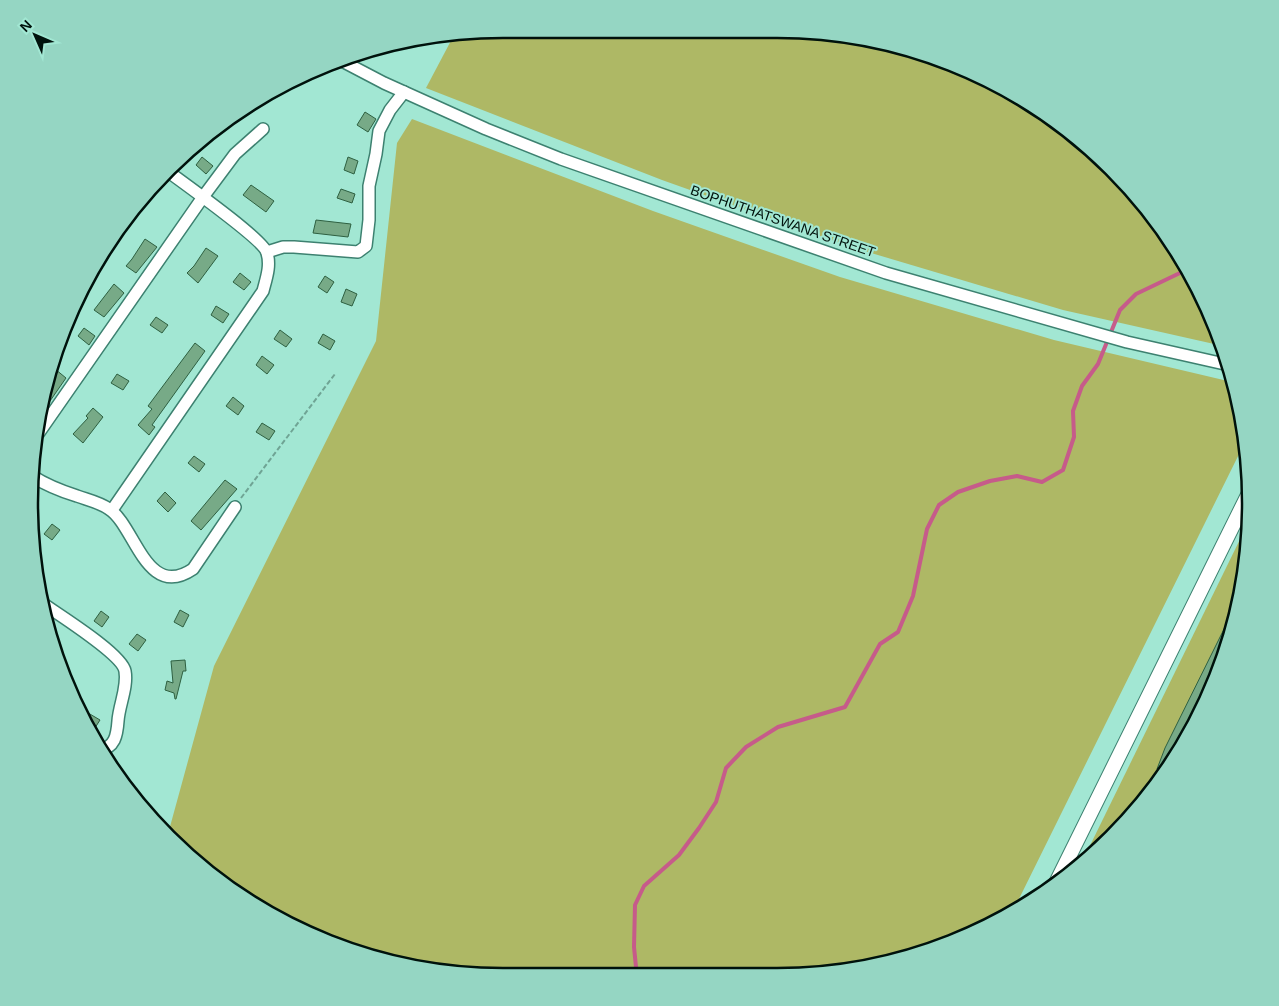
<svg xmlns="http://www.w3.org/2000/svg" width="1279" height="1006" font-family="Arial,sans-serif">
  <rect width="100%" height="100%" fill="#a2e7d3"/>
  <g fill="#aeb865">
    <path d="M503,29L807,30L929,54L1013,92L1088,146L1187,266L1223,346L1063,310L851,247L662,180L426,88L454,35Z"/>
    <path d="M412,119L653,211L840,277L1054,340L1232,382L1246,440L1011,915L928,952L807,976L503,977L411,968L322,941L239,897L168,834L214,666L376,341L397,143Z"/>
    <path d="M1249,521V534L1234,626L1201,713L1152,792L1088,860L1080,866Z"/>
  </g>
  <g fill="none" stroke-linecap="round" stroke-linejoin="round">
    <path stroke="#c65b8a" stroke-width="4" d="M637,977L634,947L635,905L644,886L679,855L699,828L716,802L726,768L746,747L778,727L845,707L880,644L898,632L913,596L927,529L939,505L958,492L990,481L1017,476L1042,482L1063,470L1074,437L1073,411L1082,386L1098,364L1120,310L1136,294L1182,272L1188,268"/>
  </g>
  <g fill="#77aa87" stroke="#2e6041">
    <path d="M365,112L376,119L368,132L357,125Z"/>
    <path d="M202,157L213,166L206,174L196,165Z"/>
    <path d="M348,157L358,161L354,174L344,170Z"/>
    <path d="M251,185L274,201L266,212L243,195Z"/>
    <path d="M341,189L355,194L352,203L337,198Z"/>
    <path d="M316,220L351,224L348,237L313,233Z"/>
    <path d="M145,239L157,247L136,273L126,266L132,259Z"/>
    <path d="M206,248L218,256L198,283L187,273L194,266Z"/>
    <path d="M240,273L251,282L244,290L233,282Z"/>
    <path d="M325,276L334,282L327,293L318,287Z"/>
    <path d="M114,284L124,293L104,317L94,310Z"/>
    <path d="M346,289L357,294L352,306L341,302Z"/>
    <path d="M216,306L229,314L223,323L211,315Z"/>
    <path d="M156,317L168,325L162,333L150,325Z"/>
    <path d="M84,328L95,336L89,345L78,336Z"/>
    <path d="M280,330L292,339L286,347L274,339Z"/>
    <path d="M323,334L335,341L330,350L318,343Z"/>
    <path d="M195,343L205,351L152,425L155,427L149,435L138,425L152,409L148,406Z"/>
    <path d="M262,356L274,365L267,374L256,365Z"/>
    <path d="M55,369L66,378L41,414L45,383Z"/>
    <path d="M117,374L129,381L123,390L111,383Z"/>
    <path d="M233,397L244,406L238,415L226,406Z"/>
    <path d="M93,408L103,417L83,443L73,434L88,418L86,416Z"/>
    <path d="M262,423L275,431L269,440L256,432Z"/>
    <path d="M194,456L205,464L199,472L188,463Z"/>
    <path d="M225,480L237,489L201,530L191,521Z"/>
    <path d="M165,492L176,503L168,512L157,501Z"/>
    <path d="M52,524L60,530L52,540L44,534Z"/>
    <path d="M180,610L189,615L183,627L174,622Z"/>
    <path d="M101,611L109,617L102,627L94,621Z"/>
    <path d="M1228,621L1234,624V626L1217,671L1178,751L1164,772L1157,769L1165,748Z"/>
    <path d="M137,634L146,640L138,651L129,644Z"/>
    <path d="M185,660L186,671H183L176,699H175L174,693L165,690L167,681L173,683L171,661Z"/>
    <path d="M78,707L100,720L93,731L87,727Z"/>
  </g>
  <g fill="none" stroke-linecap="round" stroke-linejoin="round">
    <defs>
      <g id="minor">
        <path d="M342,61L384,83L486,129L561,159L886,273L1127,342L1229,365"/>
        <path d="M267,252L283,247H294L358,252L366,246L369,220V186L376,154L379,131L390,110L404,92"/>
        <path d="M38,434L203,197L235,154L263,129"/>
        <path d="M32,476C46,485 61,491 77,496C88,500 99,502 109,509C135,525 146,601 193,569L235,507"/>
        <path d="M112,510L263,291C266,279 271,266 267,253C264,240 182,182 166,170"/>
        <path d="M42,603C59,615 122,654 125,671C128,687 119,705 118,721C117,735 115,748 99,750"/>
      </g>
      <path id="tertiary" d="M1056,883L1248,495"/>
    </defs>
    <use href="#minor" stroke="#3d8170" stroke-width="14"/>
    <use href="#tertiary" stroke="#3d8170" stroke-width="16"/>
    <path stroke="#6fa494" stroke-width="2" stroke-dasharray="5 2.5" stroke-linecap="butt" d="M241,498L335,374"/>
    <use href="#minor" stroke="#fff" stroke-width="11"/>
    <use href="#tertiary" stroke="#fff" stroke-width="14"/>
  </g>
  <g text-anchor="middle" stroke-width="4" stroke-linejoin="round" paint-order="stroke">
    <g font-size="14" fill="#00120c" stroke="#a2e7d3">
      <text transform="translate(783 221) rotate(19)" y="5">BOPHUTHATSWANA STREET</text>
    </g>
  </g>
  <path d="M0 0H1279V1006H0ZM503 38H777A465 465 0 0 1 1242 503V503A465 465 0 0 1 777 968H503A465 465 0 0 1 38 503V503A465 465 0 0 1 503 38Z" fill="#95d6c3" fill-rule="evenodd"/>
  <path fill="none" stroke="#00120c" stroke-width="2.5" d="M503 38H777A465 465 0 0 1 1242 503V503A465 465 0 0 1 777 968H503A465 465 0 0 1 38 503V503A465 465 0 0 1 503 38Z"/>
  <g transform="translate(35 35) rotate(315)" stroke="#a2e7d3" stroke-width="4" paint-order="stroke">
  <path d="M0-4L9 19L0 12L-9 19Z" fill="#00120c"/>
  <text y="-8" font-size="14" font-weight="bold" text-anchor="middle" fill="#00120c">N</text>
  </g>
</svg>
